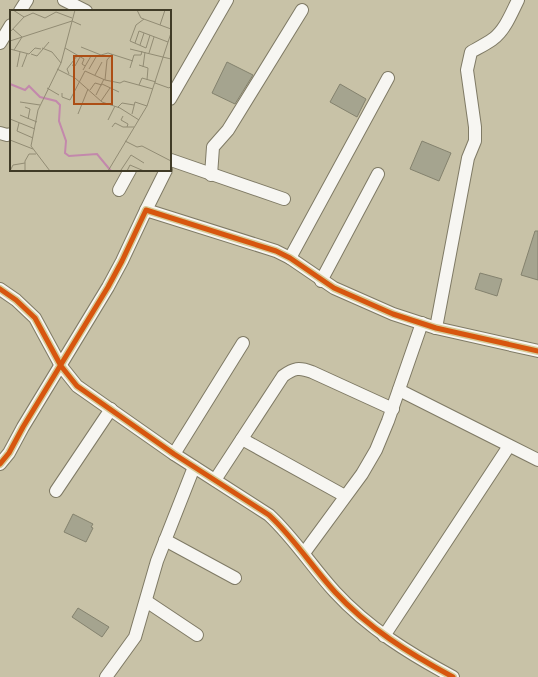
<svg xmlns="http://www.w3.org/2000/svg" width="538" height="677" font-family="'Noto Sans',sans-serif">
  <rect width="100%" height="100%" fill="#c8c2a7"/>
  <g fill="#a5a48f" stroke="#84826e">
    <path d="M227,62L253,75L235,104L212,93Z"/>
    <path d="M340,84L366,99L357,117L330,102Z"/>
    <path d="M422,141L451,153L439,181L410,169Z"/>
    <path d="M535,231H538V280L521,275Z"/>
    <path d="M480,273L502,279L497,296L475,289Z"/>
    <path d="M73,514L93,524L91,527L93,528L86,542L64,532Z"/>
    <path d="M78,608L109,627L102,637L72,617Z"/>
  </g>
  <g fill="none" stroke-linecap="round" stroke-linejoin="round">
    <defs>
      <g id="minor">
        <path d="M64,0L86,11"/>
        <path d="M20,11L27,0"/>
        <path d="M0,43L11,25"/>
        <path d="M170,99L227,0"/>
        <path d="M0,133L7,135L11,134"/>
        <path d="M170,161L171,160L284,199"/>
        <path d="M211,175L213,147L228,130L302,10"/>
        <path d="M119,190L130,170"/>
        <path d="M146,210L166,170"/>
        <path d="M290,258L388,78"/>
        <path d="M321,281L378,174"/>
        <path d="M0,289L16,300L35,318L61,366L77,386L174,454L269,515C294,538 312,567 335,592C368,628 410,654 453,677"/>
        <path d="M436,328L468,158L475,141V127L467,70L471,52C478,48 486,44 493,39C505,30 511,14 518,0"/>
        <path d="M399,390L538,460"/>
        <path d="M242,439L345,496"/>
        <path d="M174,454L243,343"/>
        <path d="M0,464L9,453L23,427L108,287L122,261L146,210L276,251L290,258L334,288L393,314L436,328L538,351"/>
        <path d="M215,480L283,376C294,368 299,367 312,372L393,409"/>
        <path d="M56,491L111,409"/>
        <path d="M165,540L235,578"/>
        <path d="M304,553L362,474L376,450L388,421L422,323"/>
        <path d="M146,601L197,635"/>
        <path d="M384,636L509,446"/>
        <path d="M106,677L135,637L157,561L194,467"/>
      </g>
    </defs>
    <use href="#minor" stroke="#7f7a65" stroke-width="14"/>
    <use href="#minor" stroke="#f7f6f2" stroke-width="12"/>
    <defs>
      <g id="cycleway">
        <path d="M0,289L16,300L35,318L61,366L77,386L174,454L269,515C294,538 312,567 335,592C368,628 410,654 453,677"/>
        <path d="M0,464L9,453L23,427L108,287L122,261L146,210L276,251L290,258L334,288L393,314L436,328L538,351"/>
      </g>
    </defs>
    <use href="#cycleway" stroke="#d6cb99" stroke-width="8"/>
    <use href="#cycleway" stroke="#d7560f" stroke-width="5"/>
  </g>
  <g transform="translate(10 10)">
    <rect width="161" height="161" fill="#c8c2a7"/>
    <path fill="none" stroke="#c388ac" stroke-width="2" d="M0,74L15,80L19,76L30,87L46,91L50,95L49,111L56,131L55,143L59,146L87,144L101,161"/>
    <path fill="none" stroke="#928c74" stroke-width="1" d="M3,0L14,7L23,3L35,8L46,2L62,8M127,0L131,8L161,19M134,9L126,15L120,31L136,38M150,15L155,0M3,19L12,27L4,40M0,22L14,7M0,31L62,11L71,15M125,33L129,21L158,32M130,35L134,23M71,37L91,45L98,43L123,51M32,38L42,42L51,53M55,38L74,49L72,54L75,56M136,38L140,25M0,39L19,44L25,38L31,39M120,39L161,49M139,43L144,27M21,44L27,46L39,32M62,55L65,56L70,47M129,55L138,58L137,70M7,57L10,42M12,57L17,44M133,57L135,42M120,58L124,45H131L132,41M47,59L65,68L92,92L110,98L129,110M79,59L86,47M73,60L81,46M59,64L57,59L67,46M85,65L92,52M95,70L97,50L102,44M145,73L159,78L161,76M92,74L109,82M129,75L132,68L146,72M37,78L49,85M80,80L85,73L92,75M52,83V87L60,90L75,61L95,70L110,73L114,71L143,79M86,85L94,69M91,91L100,78M10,92L30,95M15,97L20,99L18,109M108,97L112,93L124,95M68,104L78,79M122,104L125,92L137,96M10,105L27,112M113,106L111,110L118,114L117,117M0,109L25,119M98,110L105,96M9,113L7,121L23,128M102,117L105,113L113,117H124M0,130L23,139M115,131L127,137L132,136L161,151M111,160L121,145L134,153M0,161L3,155L15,153M15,161V151L19,144H26M40,161L21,136L28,100L51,53L65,0M98,161L137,96L161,23M117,161L120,155L134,161"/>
    <path fill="#ad4e15" fill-opacity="0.15" stroke="#ad4e15" stroke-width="2" d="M64,46H102V94H64Z"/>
    <rect width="161" height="161" fill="none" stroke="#403b27" stroke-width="2"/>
  </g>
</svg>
